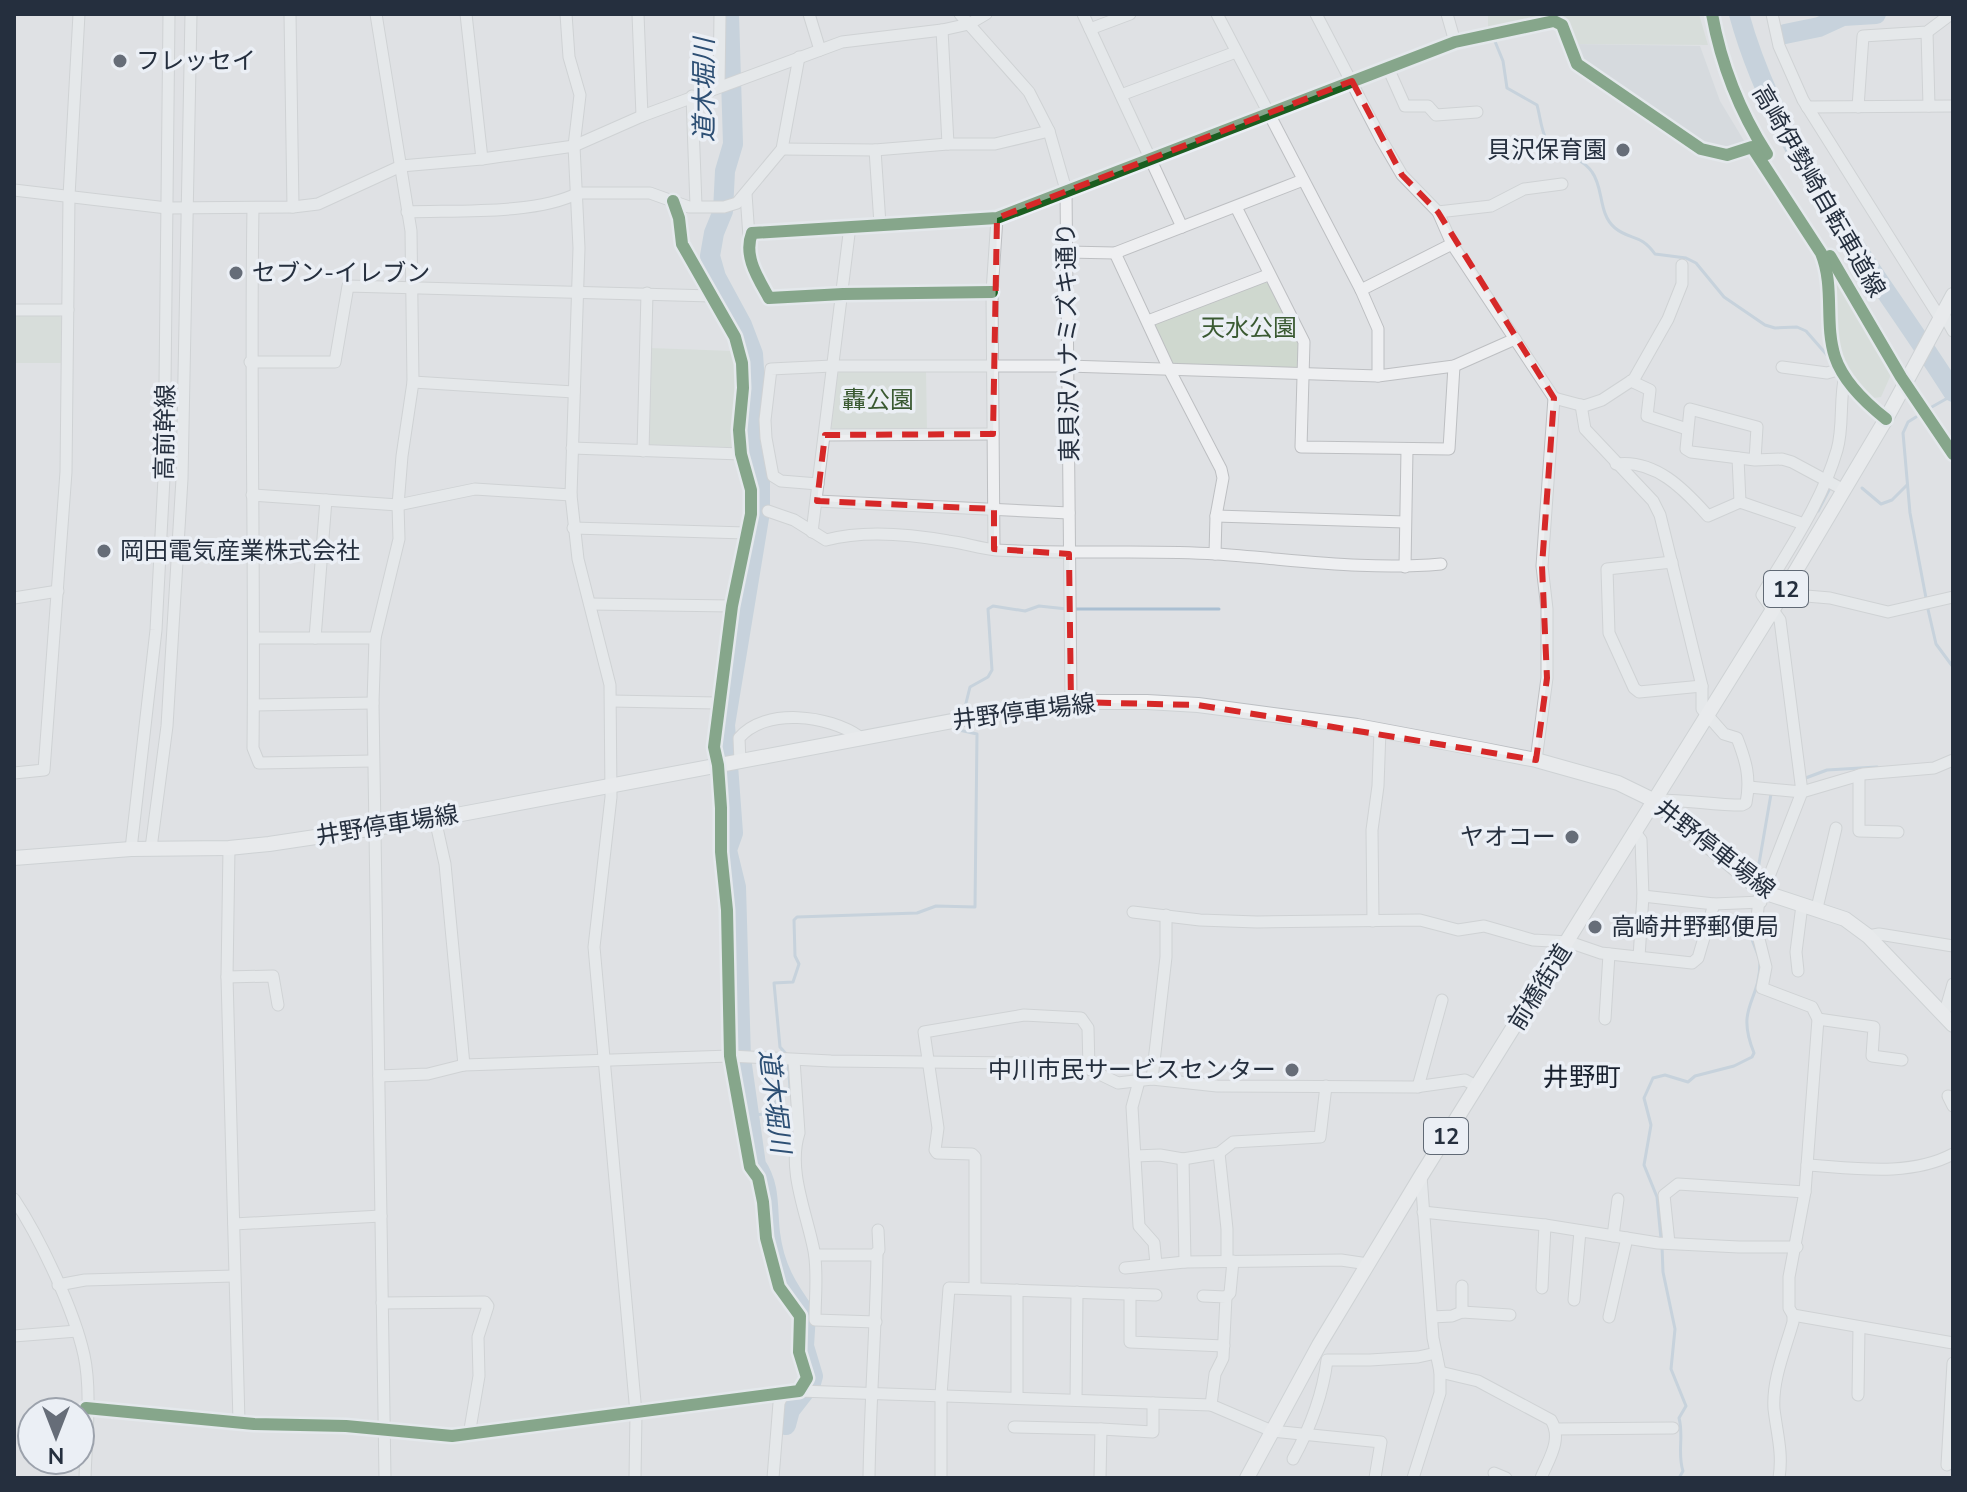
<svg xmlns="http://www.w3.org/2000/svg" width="1967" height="1492" font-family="'Nunito Sans','Noto Sans JP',sans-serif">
  <rect width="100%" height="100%" fill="#dfe1e4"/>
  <path fill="#ccd1d8" d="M1575,44L1700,46L1720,101L1746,144L1723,151L1710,149L1579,62Z"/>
  <g fill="#cfd8cf">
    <path d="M1488,14H1699L1708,45L1575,44L1559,14L1488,29Z"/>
    <path d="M1833,265L1894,368L1881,397L1874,398C1829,371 1835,313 1831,267Z"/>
    <path d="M1263,281L1269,284L1300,345L1298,366L1296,368L1174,364L1170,362L1155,326L1157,322Z"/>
    <path d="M14,315H58L62,318V363H14Z"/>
    <path d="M650,348L733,351L738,363L736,447L732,450L651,447L648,442Z"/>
    <path d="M926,370L927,429L834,430L830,427L837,374L841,371Z"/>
  </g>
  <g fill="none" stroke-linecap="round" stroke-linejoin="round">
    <g stroke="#aabfd2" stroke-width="3">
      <path d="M1494,39L1503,61L1507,88L1537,105C1540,115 1541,131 1547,141C1553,152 1580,155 1592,172C1604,188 1598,214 1615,228C1631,241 1640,233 1655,254L1686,258L1696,263L1724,297L1765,325L1775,328L1797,327L1806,331L1827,355"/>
      <path d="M1930,408L1953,395"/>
      <path d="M1916,417L1908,422L1903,433L1910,513L1926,598"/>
      <path d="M1862,488L1881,504L1892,500L1907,485"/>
      <path d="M1818,511L1831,486"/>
      <path d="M1772,590L1782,573"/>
      <path d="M1927,605L1936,644L1953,667"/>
      <path d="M1075,609H1219"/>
      <path d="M963,715L970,687L988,677L992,670L988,609L993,606L1025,611L1039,606L1067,609"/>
      <path d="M1803,779L1827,770L1877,767"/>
      <path d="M1756,881L1771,794"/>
      <path d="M1752,916L1751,937L1758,955"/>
      <path d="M787,1055L780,1047L774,983L793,982L799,964L795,956L794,920L797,917L917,913L936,906L975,907L977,734L959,730L960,726"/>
      <path d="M748,1116L763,1114L790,1088L788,1062"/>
      <path d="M1661,1239L1657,1197L1644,1165L1651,1125L1644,1098L1653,1078L1665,1075L1688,1082L1695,1076L1734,1066L1752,1057L1754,1053C1735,1006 1760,1003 1760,962"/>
      <path d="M1662,1246L1663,1272L1675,1329L1671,1369L1686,1406L1679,1418C1684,1436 1677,1453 1683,1471L1679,1478"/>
    </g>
    <g stroke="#aabfd2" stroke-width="20">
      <path d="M729,14L733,144L725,171L723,211L714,233L710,256L716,277L742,325L753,354L755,383L750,424L751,447L760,480V512L725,725L733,833L727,850L736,887L741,1058L756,1165C771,1187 767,1209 770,1233C774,1267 787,1288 806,1314L804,1346L813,1376L811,1383L790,1410L786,1425"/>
      <path d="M1739,14C1778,156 1876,270 1953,392"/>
      <path d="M1785,34L1819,27L1843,16L1876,14"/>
    </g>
    <defs>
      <g id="minor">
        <path d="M290,14L293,207"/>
        <path d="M376,14L411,231L413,382L402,456L398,505L399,539L375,638L373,703L385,1478"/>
        <path d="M466,14L482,159"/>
        <path d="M566,14L569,57L580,95L574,146L579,248L571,495L578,559L610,685L611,797L594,947L636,1413L635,1478"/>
        <path d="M638,14L642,116"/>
        <path d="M809,14L820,50"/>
        <path d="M960,14L1029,92L1049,131L1066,190L1071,702"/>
        <path d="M1083,14L1182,227"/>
        <path d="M1217,14L1361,290L1378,329V376"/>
        <path d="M1316,14L1381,139L1402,175L1438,212L1452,244L1554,398L1542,566L1547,609V678L1536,760"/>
        <path d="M1447,14L1455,42"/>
        <path d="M1772,14L1779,46L1803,100L1940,318"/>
        <path d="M1090,29L1130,14"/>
        <path d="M942,30L948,144"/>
        <path d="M1927,32L1929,106"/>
        <path d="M1388,68L1405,106H1428L1436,115L1477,112"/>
        <path d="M719,86L720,14"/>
        <path d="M1121,95L1236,52"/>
        <path d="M692,96L696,206"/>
        <path d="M1807,107L1953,106"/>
        <path d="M1858,107L1863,36L1927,32L1951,14"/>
        <path d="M782,149L875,150L948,144H995L1049,131"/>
        <path d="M875,150L880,224"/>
        <path d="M14,190L167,208L293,207L318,204L401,166L482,159L574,146L642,116L842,42L942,30L969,24L986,14"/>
        <path d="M746,194L749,237"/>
        <path d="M1236,207L1304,342L1301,447L1449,449L1454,366"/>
        <path d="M253,208C250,388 255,568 253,748L259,763L372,761"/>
        <path d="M407,212C455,210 536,215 578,193H650L689,207H724L737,203L782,149L799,57"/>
        <path d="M1438,212L1491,206L1524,189L1562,184"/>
        <path d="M1067,252L1115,253L1303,180"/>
        <path d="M1115,253L1169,369L1221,469L1223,478L1216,516L1215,554"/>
        <path d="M1361,290L1452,244"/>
        <path d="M992,292L843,294L769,298C758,278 743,256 752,233L997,218L1455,42L1554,21L1562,25L1577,64L1701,149L1727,155L1752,147L1821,253C1835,287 1824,323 1835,357C1843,381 1867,404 1886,419"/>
        <path d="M14,310H68"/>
        <path d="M1943,313L1953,331"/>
        <path d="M1148,321L1268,275"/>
        <path d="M250,362H335L348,286L712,296"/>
        <path d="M1782,367L1827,373L1841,369"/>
        <path d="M1631,381L1650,390L1647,416L1687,429"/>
        <path d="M413,382L574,392"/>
        <path d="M1554,398L1584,406L1602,400L1634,379L1668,319L1682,284V265"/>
        <path d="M1581,405L1585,429L1653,501L1660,515L1702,686V709L1724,734L1737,738C1746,761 1751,778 1746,803L1742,805C1712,805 1683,799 1653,800"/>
        <path d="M825,435L993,434"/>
        <path d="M572,448L741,454"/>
        <path d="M643,451L647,293"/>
        <path d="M1738,458L1740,502"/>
        <path d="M1755,460L1757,427L1690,409L1686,449L1691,452L1755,460L1782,459L1792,462L1844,490"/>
        <path d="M1616,464C1655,459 1684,489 1708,516L1740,502L1804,524"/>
        <path d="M818,484L781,481L773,476L766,438L765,420L771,369L832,366H1068L1378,376L1454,366L1515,339"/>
        <path d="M252,495L398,505L475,489L571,495"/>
        <path d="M817,501L1069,513"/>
        <path d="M768,511L794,520L826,540C863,530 909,534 948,541C964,543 979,548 996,550C1069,555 1142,549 1216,554C1292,559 1365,571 1441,564"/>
        <path d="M1216,516L1405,522"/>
        <path d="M573,528L746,533"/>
        <path d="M812,532L850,226"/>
        <path d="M994,549L992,292L997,218"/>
        <path d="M1672,562L1607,569L1609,633L1634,688L1639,692L1702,686"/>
        <path d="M1405,567L1407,450"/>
        <path d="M1783,594L1830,598L1888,612L1953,597"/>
        <path d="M14,598L58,591"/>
        <path d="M590,604L732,606"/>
        <path d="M255,638H375"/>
        <path d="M315,638L326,500"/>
        <path d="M611,701L717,703"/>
        <path d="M254,705L373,703"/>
        <path d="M740,762L739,738C765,707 829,715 860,737"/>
        <path d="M14,773L44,770L66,472L69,196L79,14"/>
        <path d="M1859,775V831L1898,832"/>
        <path d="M1749,787L1802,792L1780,620L1762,595C1789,549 1822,502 1837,450C1844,426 1839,399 1845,375"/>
        <path d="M435,819L445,864L464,1065"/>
        <path d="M1634,831L1641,840L1643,896L1639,957"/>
        <path d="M151,848L167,726L182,479L191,14"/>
        <path d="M229,848L227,977L239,1422"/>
        <path d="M131,849L156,630L164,478L169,14"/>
        <path d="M1760,890L1756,927L1766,967L1762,988L1812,1007L1818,1019L1805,1192L1789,1277V1308L1793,1315V1322C1785,1350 1772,1380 1774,1409C1777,1434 1783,1453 1779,1478"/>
        <path d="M1763,892L1802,792L1863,774L1934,768L1953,760"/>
        <path d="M1643,896L1714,904L1761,902"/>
        <path d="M1817,908L1836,828"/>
        <path d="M1133,912L1200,920L1257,922L1420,920L1458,930L1484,926L1533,940L1569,942L1601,953L1692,963L1698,958L1714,904"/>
        <path d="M1373,921L1372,830L1378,786L1380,730"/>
        <path d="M1868,936L1879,934L1953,946"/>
        <path d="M1798,971L1796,952L1802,905"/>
        <path d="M227,977L273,976L278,1005"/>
        <path d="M1944,1015L1953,984"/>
        <path d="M1605,1019L1609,954"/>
        <path d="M1818,1019L1874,1027L1872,1056L1902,1060"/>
        <path d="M794,1060L799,1133C787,1170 807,1214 814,1251C818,1273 815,1298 815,1320L876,1322"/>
        <path d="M379,1076L428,1074L464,1065L730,1056L831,1061L1021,1063L1089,1069L1118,1083L1152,1079L1217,1086L1415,1087L1465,1080L1478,1087"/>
        <path d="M1152,1079L1166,957V915"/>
        <path d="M1139,1081L1132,1107L1139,1226L1154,1243L1156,1264"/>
        <path d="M1418,1087L1442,1000"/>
        <path d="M1948,1096L1953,1106"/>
        <path d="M1219,1153L1227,1229V1261"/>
        <path d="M1135,1156L1160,1155L1183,1159L1219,1153L1233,1142L1320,1137L1326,1086"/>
        <path d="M1183,1159L1185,1262"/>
        <path d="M1807,1165C1854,1168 1910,1177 1953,1154"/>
        <path d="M14,1199C40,1238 74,1310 84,1355C92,1392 86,1440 85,1478"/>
        <path d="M1423,1212L1545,1225L1658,1243L1739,1247H1797"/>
        <path d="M234,1224L381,1216"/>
        <path d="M1613,1236L1618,1199"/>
        <path d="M1669,1243L1664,1195L1678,1184L1805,1192"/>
        <path d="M815,1255H874L879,1250L878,1230"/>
        <path d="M1125,1268L1185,1262L1341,1260L1368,1264"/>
        <path d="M58,1285L85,1280L234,1276"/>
        <path d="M1462,1286V1312"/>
        <path d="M975,1288V1157L972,1154L937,1153L935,1150L938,1128L924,1032L1024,1015L1081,1018L1088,1028L1089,1069"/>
        <path d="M1542,1288L1545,1225"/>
        <path d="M1130,1294V1342L1224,1346"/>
        <path d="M1203,1296L1226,1297L1223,1358L1215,1374L1211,1405"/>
        <path d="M1226,1297L1230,1293L1233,1261"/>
        <path d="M1574,1300L1580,1231"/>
        <path d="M382,1303L485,1302L488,1306L478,1337L479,1376L469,1435"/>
        <path d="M1793,1315L1953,1343"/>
        <path d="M1432,1317L1452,1316L1462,1312L1510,1315"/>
        <path d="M1609,1317L1627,1238"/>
        <path d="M14,1336L77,1331"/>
        <path d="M1440,1372L1478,1381L1551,1420C1563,1440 1548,1460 1541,1478"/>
        <path d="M799,1391L1211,1405L1272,1431L1381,1442L1375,1478"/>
        <path d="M1858,1395L1859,1328"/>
        <path d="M1017,1398V1290"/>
        <path d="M1076,1400L1077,1292"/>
        <path d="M86,1408L254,1424L346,1426L452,1436L799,1391L807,1378L799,1352L800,1316L779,1287L766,1238L763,1202L758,1178L750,1167L730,1056L727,910L721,852V808L718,765L714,747L732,606L751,514V490L741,454L739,430L743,388L742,363L735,337L682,244L679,218L673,201"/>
        <path d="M1014,1427L1101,1429L1100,1478"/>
        <path d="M1101,1429L1153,1432V1403"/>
        <path d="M1555,1429L1673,1428"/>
        <path d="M1293,1459C1310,1428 1323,1394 1327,1360H1370L1418,1357L1436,1353"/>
        <path d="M1947,1465L1953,1363"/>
        <path d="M1494,1473L1506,1478"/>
        <path d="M773,1478L779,1403L784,1392"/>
        <path d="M869,1478C870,1403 876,1329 877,1254"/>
        <path d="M941,1478V1395L949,1288L1156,1295"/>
        <path d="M1413,1478L1440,1393V1372L1433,1338L1421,1176"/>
      </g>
      <g id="major">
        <path d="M14,858L131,849L229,848L269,844L435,819L1026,707L1071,702H1147L1198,705L1357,726L1485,750L1536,760L1618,783L1653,800L1763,892L1845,919L1868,936L1953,1025"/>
        <path d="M1247,1478L1319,1345L1421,1176L1772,611L1886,419L1953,295"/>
      </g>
    </defs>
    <use href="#minor" stroke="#bdbfc2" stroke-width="13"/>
    <use href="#major" stroke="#bbbec2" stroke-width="16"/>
    <use href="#minor" stroke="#eeeff1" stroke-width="11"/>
    <use href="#major" stroke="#f3f4f5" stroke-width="14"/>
    <defs>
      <g id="cycleway">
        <path d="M1712,14C1721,64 1740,112 1767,154"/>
        <path d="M1830,256L1901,377L1953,454"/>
        <path d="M992,292L843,294L769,298C758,278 743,256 752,233L997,218L1455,42L1554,21L1562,25L1577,64L1701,149L1727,155L1752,147L1821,253C1835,287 1824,323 1835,357C1843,381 1867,404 1886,419"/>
        <path d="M86,1408L254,1424L346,1426L452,1436L799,1391L807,1378L799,1352L800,1316L779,1287L766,1238L763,1202L758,1178L750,1167L730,1056L727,910L721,852V808L718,765L714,747L732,606L751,514V490L741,454L739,430L743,388L742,363L735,337L682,244L679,218L673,201"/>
      </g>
    </defs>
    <use href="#cycleway" stroke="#ebeff5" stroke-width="17"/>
    <use href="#cycleway" stroke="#1b5e20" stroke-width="12"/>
  </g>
  <path d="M0 0H1967V1492H0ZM1352,81L1402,175L1438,212L1554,398L1542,566L1547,678L1536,760L1198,705L1071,702L1069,554L994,549V509L817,501L825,435L993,434L997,218Z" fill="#dfe1e4" fill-opacity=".55" fill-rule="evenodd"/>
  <path fill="none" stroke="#d62828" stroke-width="6" stroke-dasharray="16 10" stroke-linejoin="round" d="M1352,81L1402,175L1438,212L1554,398L1542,566L1547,678L1536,760L1198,705L1071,702L1069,554L994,549V509L817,501L825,435L993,434L997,218Z"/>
  <g fill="#666d78" stroke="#ebeff5" stroke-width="3">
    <circle cx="120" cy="61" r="8"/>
    <circle cx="1623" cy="150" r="8"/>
    <circle cx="236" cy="273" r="8"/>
    <circle cx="104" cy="551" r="8"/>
    <circle cx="1572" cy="837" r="8"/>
    <circle cx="1595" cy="927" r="8"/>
    <circle cx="1292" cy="1070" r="8"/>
  </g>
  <g text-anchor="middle" stroke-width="7" stroke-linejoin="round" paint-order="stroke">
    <g fill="#ebeff5" stroke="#606975" stroke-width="2">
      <rect x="1764" y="571" width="44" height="36" rx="6"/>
      <rect x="1424" y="1118" width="44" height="36" rx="6"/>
    </g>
    <g font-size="22" font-weight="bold" fill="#252f3e">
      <text x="1786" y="597">12</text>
      <text x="1446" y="1144">12</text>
    </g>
    <g font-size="24" fill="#252f3e" stroke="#ebeff5" text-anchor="start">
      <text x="136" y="69">フレッセイ</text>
      <text x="1607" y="158" text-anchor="end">貝沢保育園</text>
      <text x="252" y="281">セブン-イレブン</text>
      <text x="120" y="559">岡田電気産業株式会社</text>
      <text x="1556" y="845" text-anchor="end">ヤオコー</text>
      <text x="1611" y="935">高崎井野郵便局</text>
      <text x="1276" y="1078" text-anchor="end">中川市民サービスセンター</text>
    </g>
    <g font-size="24" fill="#252f3e" stroke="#ebeff5">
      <text transform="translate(1819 191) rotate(60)" y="8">高崎伊勢崎自転車道線</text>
      <text transform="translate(1068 342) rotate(-91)" y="8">東貝沢ハナミズキ通り</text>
      <text transform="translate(165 432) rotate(-89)" y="8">高前幹線</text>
      <text transform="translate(1024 712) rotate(-7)" y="8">井野停車場線</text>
      <text transform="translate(387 825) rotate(-9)" y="8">井野停車場線</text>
      <text transform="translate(1715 849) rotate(38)" y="8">井野停車場線</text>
      <text transform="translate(1540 987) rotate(-58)" y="8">前橋街道</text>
    </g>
    <g font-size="24" fill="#3a5a32" stroke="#ebeff5">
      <text x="1249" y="336">天水公園</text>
      <text x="878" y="408">轟公園</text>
    </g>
    <g font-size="26" font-style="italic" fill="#2d4f74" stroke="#ebeff5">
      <text transform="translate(704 90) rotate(-90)" y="9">道木堀川</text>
      <text transform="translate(775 1101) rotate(83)" y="9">道木堀川</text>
    </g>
    <g font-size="26" fill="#18202e" stroke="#ebeff5">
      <text x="1582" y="1086">井野町</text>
    </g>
  </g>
  <rect width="1967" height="1492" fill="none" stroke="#252f3e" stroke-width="32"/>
  <g transform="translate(56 1436) rotate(180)"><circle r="38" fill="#ebeff5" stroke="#9ca2ac" stroke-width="2"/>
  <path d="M0-6L14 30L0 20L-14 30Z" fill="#666d78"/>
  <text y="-12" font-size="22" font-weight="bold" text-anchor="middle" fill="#252f3e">N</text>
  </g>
</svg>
